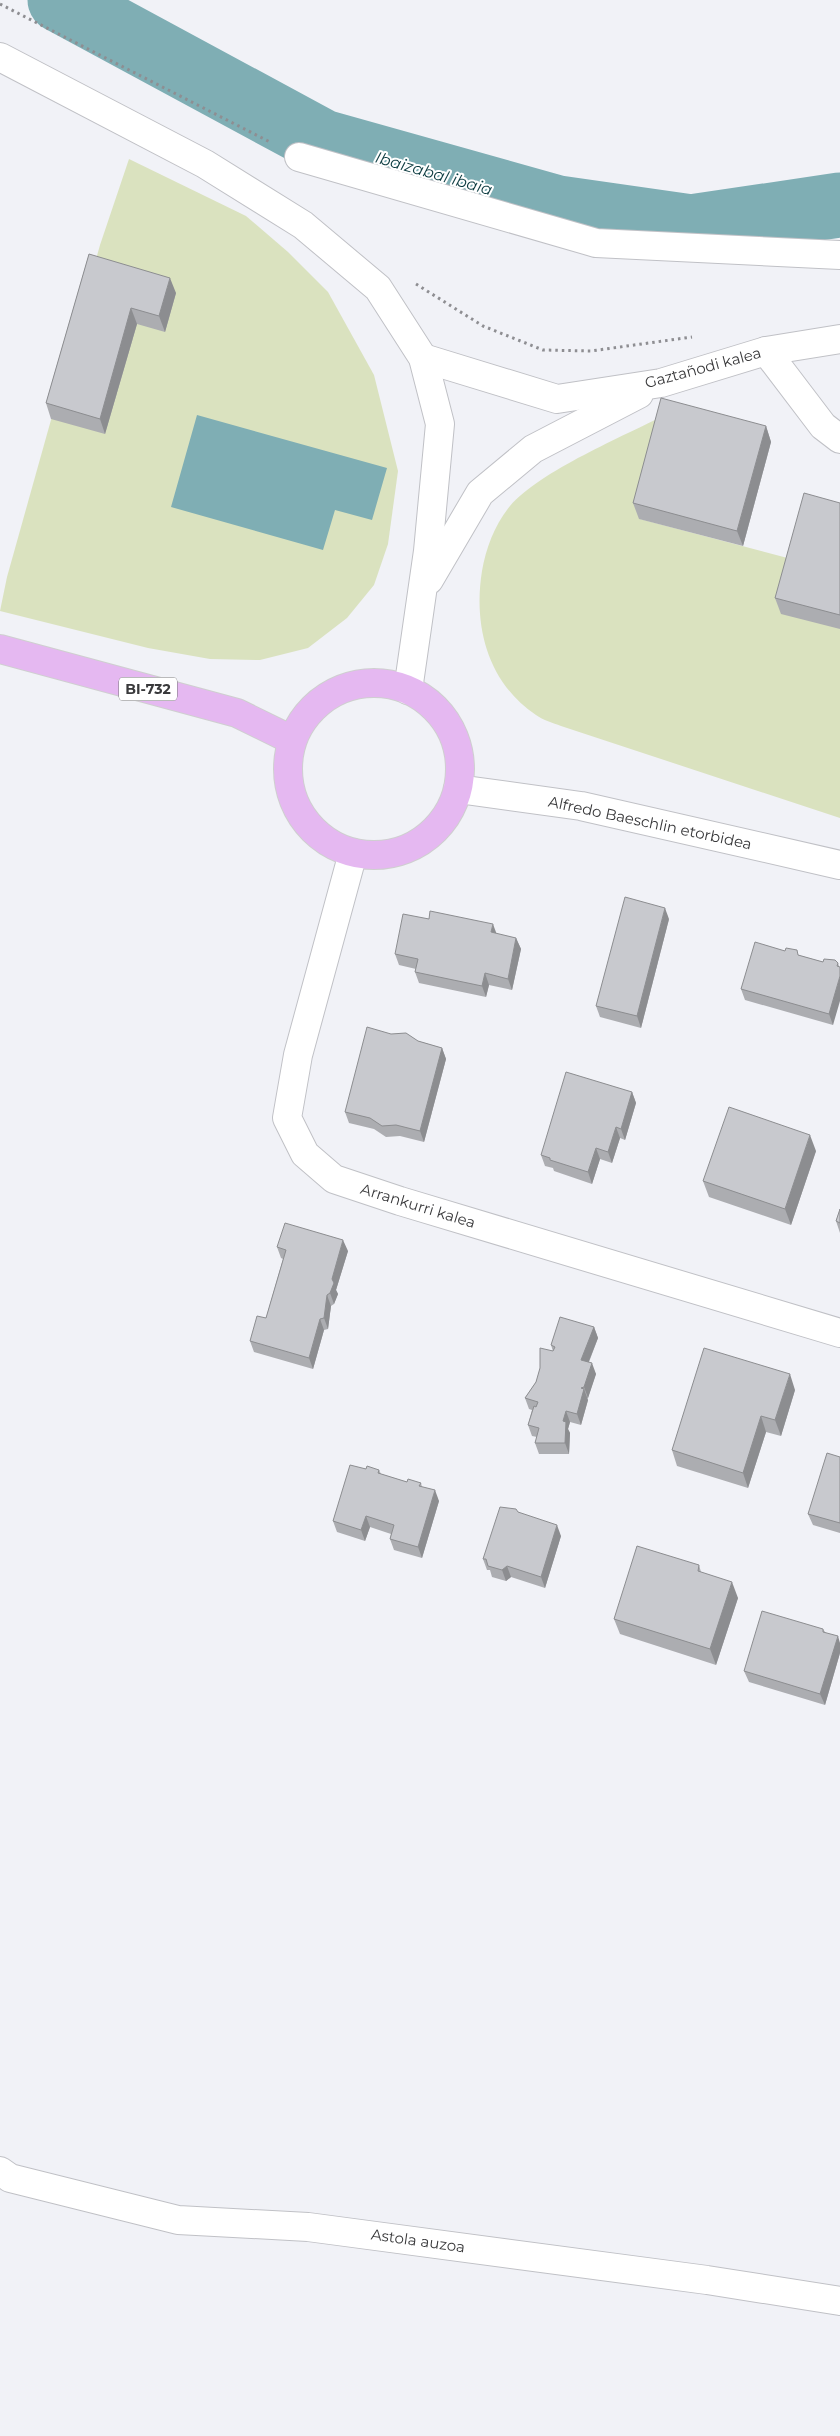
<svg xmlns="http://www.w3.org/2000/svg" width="840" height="2436" font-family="Montserrat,sans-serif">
  <rect width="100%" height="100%" fill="#f1f2f7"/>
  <g fill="#dae2bf">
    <path d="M129,159L246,216L288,252L328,292L374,375L398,471L388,544L374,585L347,618L308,648L260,660L210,659L148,648L0,611L7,577L100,245Z"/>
    <path d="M667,414L640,519L795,560L840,629V818L561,726C553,723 543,720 536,715C488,683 473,626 482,571C486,548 495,524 510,506C540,471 624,436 667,414Z"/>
  </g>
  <path fill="#7faeb4" d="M197,415L387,468L372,520L335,510L323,550L171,507Z"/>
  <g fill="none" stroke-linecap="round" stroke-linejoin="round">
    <path stroke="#7faeb4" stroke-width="65" d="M60,0L323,142L558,208L691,227L840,205"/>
    <defs>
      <g id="minor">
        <path d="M0,57L205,164L303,225L378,288L423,358L440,424L428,551L408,690"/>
        <path d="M299,157L596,243L840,255"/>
        <path d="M766,351L823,426L840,439"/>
        <path d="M423,358L557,399L661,383L766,351L840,339"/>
        <path d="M429,580L480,493L533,449L639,394"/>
        <path d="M458,789L581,806L840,865"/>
        <path d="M353,853L298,1055L287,1118L305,1154L334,1179L400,1201L840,1333"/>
        <path d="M0,2171L10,2178L178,2220L308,2227L707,2280L840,2301"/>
      </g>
      <g id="major">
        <path d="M0,649L237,713L292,740"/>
        <circle cx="374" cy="769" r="86"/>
      </g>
    </defs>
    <use href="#minor" stroke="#c0c1c6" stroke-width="30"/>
    <use href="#major" stroke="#cfcfd0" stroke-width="30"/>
    <g stroke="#8e8e92" stroke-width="3" stroke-dasharray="2.5 4" stroke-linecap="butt">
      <path d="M0,4L270,142"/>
      <path d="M416,284L483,326L543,350L591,351L692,337"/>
    </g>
    <use href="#minor" stroke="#fff" stroke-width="28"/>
    <use href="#major" stroke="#e5b8f1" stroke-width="28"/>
  </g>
  <g fill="#acadb1">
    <path d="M89,254L176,293L165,332L137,324L105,434L51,419L46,403Z"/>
    <path d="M766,426L771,442L743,546L639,519L633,503Z"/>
    <path d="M840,503V629L781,614L775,598Z"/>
    <path d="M669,919L641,1028L600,1017L596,1006Z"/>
    <path d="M496,934L516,938L521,949L512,990L489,985L486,997L419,983L415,972L416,969L399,965L395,954Z"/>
    <path d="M798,955L823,962L838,963L839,966L833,1025L745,1000L741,989Z"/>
    <path d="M418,1041L442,1048L446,1059L424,1142L400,1136L386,1137L374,1129L349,1123L345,1112Z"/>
    <path d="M632,1092L636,1103L625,1140L620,1138L612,1163L600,1159L592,1184L554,1171L553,1168L545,1166L541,1155Z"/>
    <path d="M816,1151L791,1225L709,1197L703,1181Z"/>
    <path d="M840,1209V1233L836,1221Z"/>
    <path d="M277,1247L348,1251L336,1290L338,1294L334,1304L331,1306L328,1329L324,1330L313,1369L254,1352L250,1341L266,1318L283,1259L281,1258Z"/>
    <path d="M594,1327L598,1338L589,1362L596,1374L588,1398L587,1399L588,1400L581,1425L570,1422L568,1429L570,1433L569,1454H539L535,1443L537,1437L532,1436L528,1425L532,1410L529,1409L525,1398L536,1382L553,1351L551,1345Z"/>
    <path d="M795,1390L781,1436L766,1432L748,1488L677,1466L672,1450Z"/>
    <path d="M840,1457V1533L813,1525L808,1514Z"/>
    <path d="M366,1469L379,1470L381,1474L407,1482L421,1483L422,1487L439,1501L422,1558L394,1550L390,1539L391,1534L370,1527L365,1541L337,1532L333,1521Z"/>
    <path d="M518,1512L561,1536L545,1588L511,1577L506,1581L492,1577L490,1570H487L483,1559Z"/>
    <path d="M699,1565L701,1572L738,1598L716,1665L620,1634L614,1619Z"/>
    <path d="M823,1629L825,1632L840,1643V1653L825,1705L749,1682L744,1671Z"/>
  </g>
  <g fill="#8c8d90">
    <path d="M170,278L176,293L165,332L159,316Z"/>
    <path d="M131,308L137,324L105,434L100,419Z"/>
    <path d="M766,426L771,442L743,546L737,531Z"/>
    <path d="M665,908L669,919L641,1028L637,1016Z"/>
    <path d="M493,924L497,935L491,932Z"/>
    <path d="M516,938L521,949L512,990L508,979Z"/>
    <path d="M485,973L489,985L486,997L482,986Z"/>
    <path d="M840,976V1001L833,1025L829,1014Z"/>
    <path d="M442,1048L446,1059L424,1142L420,1131Z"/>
    <path d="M632,1092L636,1103L625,1140L621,1129Z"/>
    <path d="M616,1127L620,1138L612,1163L608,1152Z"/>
    <path d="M810,1135L816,1151L791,1225L785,1209Z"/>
    <path d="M596,1148L600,1159L592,1184L588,1172Z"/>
    <path d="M343,1240L348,1251L336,1290L338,1294L334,1304L330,1293L332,1279Z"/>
    <path d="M327,1295L331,1306L328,1329L324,1318Z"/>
    <path d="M320,1319L324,1330L313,1369L309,1358Z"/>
    <path d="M594,1327L598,1338L585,1371L581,1360Z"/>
    <path d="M592,1363L596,1374L588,1398L584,1387Z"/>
    <path d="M790,1374L795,1390L781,1436L775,1420Z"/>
    <path d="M584,1389L588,1400L581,1425L577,1414Z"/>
    <path d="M566,1411L570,1422L568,1429L570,1433L569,1454L565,1443L563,1421Z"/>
    <path d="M761,1416L766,1432L748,1488L743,1473Z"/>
    <path d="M435,1490L439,1501L422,1558L418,1547Z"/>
    <path d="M366,1516L370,1527L365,1541L361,1530Z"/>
    <path d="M557,1525L561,1536L545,1588L541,1577Z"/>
    <path d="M507,1566L511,1577L506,1581L502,1570Z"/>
    <path d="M732,1582L738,1598L716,1665L710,1649Z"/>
    <path d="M838,1636L840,1643V1653L825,1705L820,1694Z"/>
  </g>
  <g fill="#c8c9ce" stroke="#8c8d90">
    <path d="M89,254L170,278L159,316L131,308L100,419L46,403Z"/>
    <path d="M661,398L766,426L737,531L633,503Z"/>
    <path d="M804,493L840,503V615L775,598Z"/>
    <path d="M625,897L665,908L637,1016L596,1006Z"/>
    <path d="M430,911L493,924L491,932L516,938L508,979L485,973L482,986L415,972L418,959L395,954L403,914L429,919Z"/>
    <path d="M755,942L785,951L786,948L797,950L798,955L823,962L824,959L835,960L838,963L837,966L840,967V976L829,1014L741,989Z"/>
    <path d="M367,1027L391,1034L406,1033L418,1041L442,1048L420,1131L396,1125L382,1126L370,1118L345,1112Z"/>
    <path d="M566,1072L632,1092L621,1129L616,1127L608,1152L596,1148L588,1172L550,1160V1158L541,1155Z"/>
    <path d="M729,1107L810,1135L785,1209L703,1181Z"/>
    <path d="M840,1209V1223L836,1221Z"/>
    <path d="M285,1223L343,1240L332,1279L334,1283L330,1293L327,1295L324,1318L320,1319L309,1358L250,1341L257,1316L266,1318L286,1250L277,1247Z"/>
    <path d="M560,1317L594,1327L581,1360L592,1363L584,1387L581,1388L584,1389L577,1414L566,1411L563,1421L566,1422L565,1443H535L539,1428L528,1425L534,1406L536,1407L538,1402L525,1398L536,1382L540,1368V1348L553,1351L555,1347L551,1345Z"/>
    <path d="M704,1348L790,1374L775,1420L761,1416L743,1473L672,1450Z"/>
    <path d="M827,1453L840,1457V1523L808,1514Z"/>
    <path d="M350,1465L366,1469L367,1466L379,1470L378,1473L407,1482L408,1479L421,1483L419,1486L435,1490L418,1547L390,1539L394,1525L366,1516L361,1530L333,1521Z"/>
    <path d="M500,1507L516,1509L518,1512L557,1525L541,1577L507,1566L502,1570L488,1566L486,1559H483Z"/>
    <path d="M637,1546L699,1565L698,1571L732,1582L710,1649L614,1619Z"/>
    <path d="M762,1611L823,1629V1632L838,1636L820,1694L744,1671Z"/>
  </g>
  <g text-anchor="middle" stroke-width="4" stroke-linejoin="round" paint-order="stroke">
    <rect fill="#fff" stroke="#747476" stroke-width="1" x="119" y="677.5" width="58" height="23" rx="4"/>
    <g font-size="14" font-weight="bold" fill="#39393b">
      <text x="148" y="694">BI-732</text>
    </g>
    <g font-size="15" fill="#39393b" stroke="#fff">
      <text transform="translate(703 368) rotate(-15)" y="5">Gaztañodi kalea</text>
      <text transform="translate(650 823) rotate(12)" y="5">Alfredo Baeschlin etorbidea</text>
      <text transform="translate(418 1206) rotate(17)" y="5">Arrankurri kalea</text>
      <text transform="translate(418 2241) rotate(8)" y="5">Astola auzoa</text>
    </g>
    <g font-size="16" font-style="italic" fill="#0b3a3f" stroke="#fff">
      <text transform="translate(434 173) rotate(16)" y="6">Ibaizabal ibaia</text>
    </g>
  </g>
</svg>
